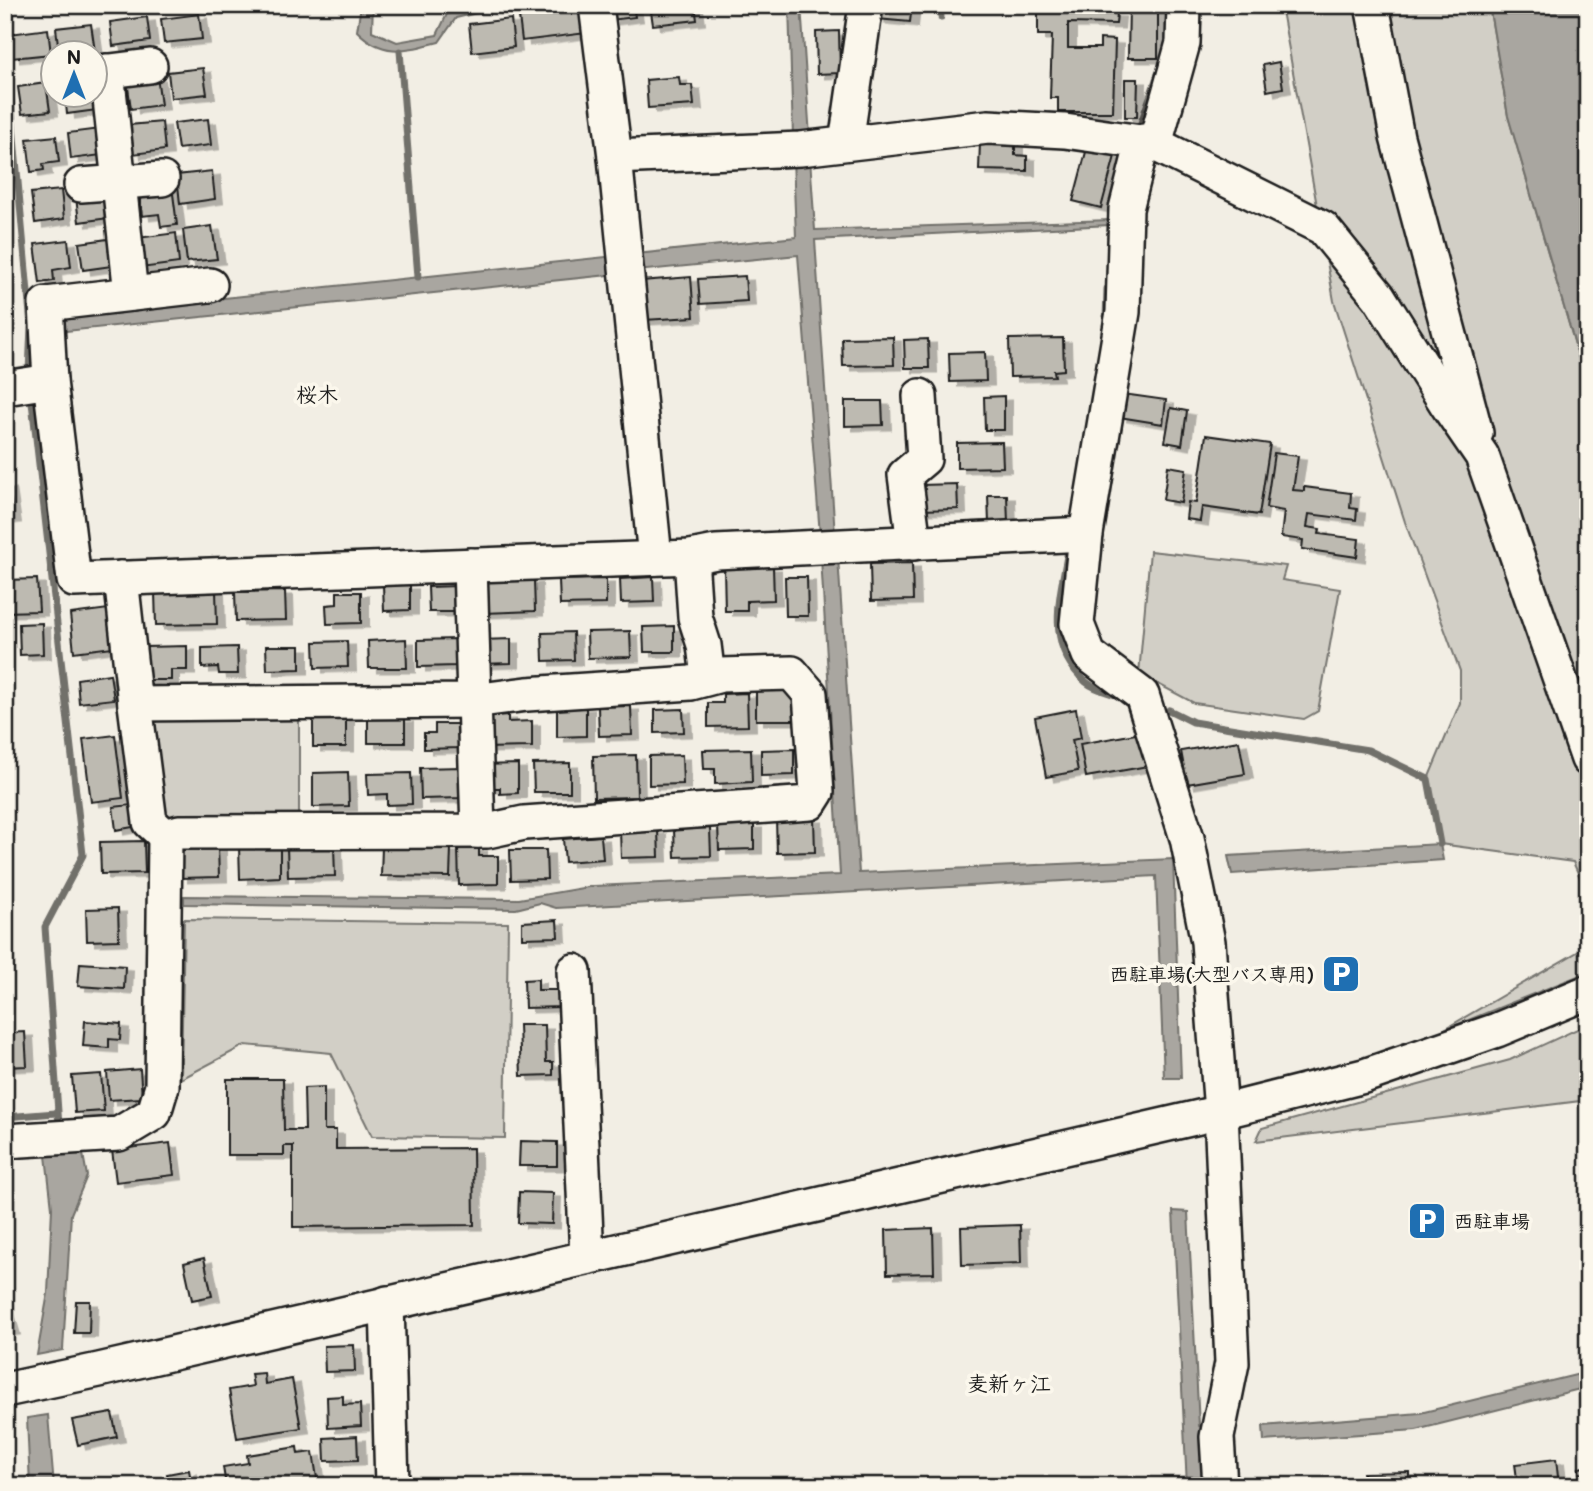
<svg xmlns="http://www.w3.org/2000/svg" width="1593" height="1491" font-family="Mali,'Klee One',sans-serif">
  <defs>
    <filter id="shadow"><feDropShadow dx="8" dy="4.5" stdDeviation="0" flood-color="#0004"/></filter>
  </defs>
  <rect width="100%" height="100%" fill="#f2eee4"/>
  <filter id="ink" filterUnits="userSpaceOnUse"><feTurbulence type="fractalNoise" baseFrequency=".0143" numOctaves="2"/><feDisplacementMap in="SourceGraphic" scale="14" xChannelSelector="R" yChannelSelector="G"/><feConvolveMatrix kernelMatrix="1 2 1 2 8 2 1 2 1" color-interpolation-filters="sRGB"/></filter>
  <g filter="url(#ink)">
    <g fill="#d2cfc6" stroke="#777671" stroke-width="2">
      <path d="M1281,5H1489L1508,116L1588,389V895L1573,862L1440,844L1428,779L1460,703V671L1405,522L1334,301Z"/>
      <path d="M1150,551L1286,566L1282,580L1340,589L1318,711L1304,719L1194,703L1139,674Z"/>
      <path d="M161,710H299V824H168L161,812L146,729Z"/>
      <path d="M184,919L508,923L505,1138L372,1136L331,1053L245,1045L181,1079Z"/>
      <path d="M1588,937V972L1441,1031L1579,951Z"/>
      <path d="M1588,1024V1100L1256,1141L1262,1128L1510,1060Z"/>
    </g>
    <g fill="#a9a6a0" stroke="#716f6b" stroke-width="2">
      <path d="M361,5H373L372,31L397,42L437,35L447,14L478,5H510L456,18L439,42C406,50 384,58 357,31Z"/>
      <path d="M789,5H801L810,137H793Z"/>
      <path d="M1489,5H1588V389L1508,116Z"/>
      <path d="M793,158H810L815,230L1110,220V225L815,240L835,535H820L798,255L637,271V254L796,237Z"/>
      <path d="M615,256L618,274L57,332L56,316Z"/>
      <path d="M838,557L859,873L1173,859L1181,1078H1164L1156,876L556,908L540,903L516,909L184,904V896L519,899L594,886L840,875L821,558Z"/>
      <path d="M1440,844L1443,860L1232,874L1228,856Z"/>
      <path d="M81,1143L87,1176L71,1214L63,1350L37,1355L48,1293L52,1208L45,1147Z"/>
      <path d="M1173,1211L1188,1212L1199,1426L1204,1427L1206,1449L1201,1450L1203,1486H1187Z"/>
      <path d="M1588,1372V1387L1416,1430L1264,1441L1263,1426L1420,1413Z"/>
      <path d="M48,1415L54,1486H30L27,1418Z"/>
    </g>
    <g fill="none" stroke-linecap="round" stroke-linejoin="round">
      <g stroke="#716f6b" stroke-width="7">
        <path d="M940,5L941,17"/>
        <path d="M400,51L418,277"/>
        <path d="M5,71L9,82L31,326L29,372"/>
        <path d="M1141,123L1158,74"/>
        <path d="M1106,319L1107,289"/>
        <path d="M32,402L83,855L45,927L59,1126"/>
        <path d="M1068,550C1060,598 1044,645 1086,682C1094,689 1110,693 1121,697"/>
        <path d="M1169,710L1193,722L1368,750L1428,779L1440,844"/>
        <path d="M5,1117L56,1113"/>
      </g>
    </g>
    <g fill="#bdbab1" stroke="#1c1c1c" stroke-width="2" filter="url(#shadow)">
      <path d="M543,5H583L587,33L522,41L518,8Z"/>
      <path d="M610,5H633L635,17L611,20Z"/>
      <path d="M650,5H695L697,20L653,25Z"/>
      <path d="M879,5H912L910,22L877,19Z"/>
      <path d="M1038,5H1093V12L1117,13L1116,24L1068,23V48H1100V39L1115,40L1113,112H1058V98H1050L1052,35H1038Z"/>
      <path d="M1129,5H1158V58H1128Z"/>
      <path d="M199,14L202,39L164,43L161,19Z"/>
      <path d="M147,17L150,41L113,46L110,22Z"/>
      <path d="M511,19L514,47L472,52L469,24Z"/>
      <path d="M91,24L95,52H59L56,28Z"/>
      <path d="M48,29L51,54L12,58L9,34Z"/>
      <path d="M839,31L840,73L817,74L816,32Z"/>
      <path d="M1279,62L1283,88L1267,91L1263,65Z"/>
      <path d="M203,68L207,94L171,98L168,72Z"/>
      <path d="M157,76L161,105L131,109L127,80Z"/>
      <path d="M679,77L680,85H692L694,105L648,108L646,80Z"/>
      <path d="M1125,79H1138L1137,117H1125Z"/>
      <path d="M46,83L50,111L22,114L18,87Z"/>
      <path d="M65,94H94L97,110L67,114Z"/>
      <path d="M208,119L211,145L178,149L174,123Z"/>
      <path d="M162,122L165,150L133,154L129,125Z"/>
      <path d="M99,129L102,155L71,159L68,133Z"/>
      <path d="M56,136L59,162L43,164L44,170L31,172L27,139Z"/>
      <path d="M980,142L1015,143V155L1027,156V171L979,170Z"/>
      <path d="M1087,148L1115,156L1101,208L1073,201Z"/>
      <path d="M212,171L215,199L180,204L177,175Z"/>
      <path d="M172,186L177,225L161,227L159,214L142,216L139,190Z"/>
      <path d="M61,190L64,219L35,223L31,193Z"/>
      <path d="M106,193L109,218L79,222L76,197Z"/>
      <path d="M212,226L217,259L187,262L183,230Z"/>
      <path d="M176,233L179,263L141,268L137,238Z"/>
      <path d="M115,238L119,265L83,270L79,243Z"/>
      <path d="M68,240L71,267L53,270L54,281L40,283L35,244Z"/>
      <path d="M745,276L747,301L700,304L698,279Z"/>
      <path d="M691,277L694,317L644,320L641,281Z"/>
      <path d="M893,337L894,365L843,366L842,338Z"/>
      <path d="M1063,338L1064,370L1054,371L1055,376L1010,377L1009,339Z"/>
      <path d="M928,339L929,368H905L904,340Z"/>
      <path d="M985,352L986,381L950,382L949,353Z"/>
      <path d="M1123,394L1166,400L1163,424L1119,417Z"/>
      <path d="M1004,396V430H985L984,397Z"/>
      <path d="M845,401H882L883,425L845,426Z"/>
      <path d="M1171,408L1187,411L1182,445L1165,442Z"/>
      <path d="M1206,435L1270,444L1259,515L1202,507L1200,521L1186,519L1188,502L1196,503Z"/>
      <path d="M1002,442L1003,467L957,468V443Z"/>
      <path d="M1274,453L1298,456L1293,490L1304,491V487L1351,493L1350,508L1357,509L1356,520L1309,514L1307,527L1320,529L1319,534L1359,539L1357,557L1302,549L1303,540L1281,537L1284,511L1266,508Z"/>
      <path d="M1168,466L1186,469L1181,503L1163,500Z"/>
      <path d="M8,484L13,518L5,519V485Z"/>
      <path d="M957,484L958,509L920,510V485Z"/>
      <path d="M988,495H1007L1008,523L989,524Z"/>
      <path d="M912,563L913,600L871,601L870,564Z"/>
      <path d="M773,566L774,600L747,601V611H725L724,567Z"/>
      <path d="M653,577L654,602L621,603L620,579Z"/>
      <path d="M785,577H807L808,616H786Z"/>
      <path d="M37,579L39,611L5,612V580Z"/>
      <path d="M534,579L535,611L483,613L482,581Z"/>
      <path d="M606,579V604L560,605L559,580Z"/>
      <path d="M383,585H410V610L384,611Z"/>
      <path d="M457,586L458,612H429L428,587Z"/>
      <path d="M216,590L217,624L156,625L155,592Z"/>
      <path d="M285,591L286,620L236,621L235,592Z"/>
      <path d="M337,592H361V623L327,624L326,605L337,604Z"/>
      <path d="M108,609L113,647L74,652L70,614Z"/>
      <path d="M42,623L43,654L20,655L19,624Z"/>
      <path d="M674,626V652H644L643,627Z"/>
      <path d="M630,631L631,657L588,658L587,632Z"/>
      <path d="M573,632L574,660L543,661L542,633Z"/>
      <path d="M406,639L407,668H369L368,641Z"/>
      <path d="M456,639L457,666L418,667V640Z"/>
      <path d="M511,639V663L480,664V640Z"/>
      <path d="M347,641L348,667L315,668L314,642Z"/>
      <path d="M187,646V670H171V680H145L144,647Z"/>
      <path d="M266,646H300V669L267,670Z"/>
      <path d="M237,647L238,674H219L218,667L202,668V648Z"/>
      <path d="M110,674L114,699L79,703L77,679Z"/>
      <path d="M797,689L798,720H756V690Z"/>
      <path d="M747,693L748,726L708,727V703H723V694Z"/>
      <path d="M586,706V736L557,737V707Z"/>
      <path d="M631,706L632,735L599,736L598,707Z"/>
      <path d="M683,709L684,732L655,733V710Z"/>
      <path d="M1076,709L1081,738L1072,740L1078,771L1046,777L1035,717Z"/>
      <path d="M346,715V747H313V716Z"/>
      <path d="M508,715V722L532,721V747L483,748L482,716Z"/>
      <path d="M405,718V743H368V719Z"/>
      <path d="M435,724H460V748L424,749V733H435Z"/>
      <path d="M1141,733L1148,766L1086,777L1080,744Z"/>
      <path d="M115,735L123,798L91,802L83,739Z"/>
      <path d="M1239,741L1245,774L1187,784L1181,751Z"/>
      <path d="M751,749L752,782L715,784V769H704L703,750Z"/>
      <path d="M794,749V775L761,776V750Z"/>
      <path d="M636,755L637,797L594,798L593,756Z"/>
      <path d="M682,755L683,784L649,785V756Z"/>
      <path d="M570,763V792H534L533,764Z"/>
      <path d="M518,764V793L500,794V788H483L482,765Z"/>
      <path d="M462,767L463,798L421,799L420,768Z"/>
      <path d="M348,772L349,806L313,807V773Z"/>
      <path d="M411,773L412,804L387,805V794L368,795L367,774Z"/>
      <path d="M131,805L133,827L116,830L113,807Z"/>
      <path d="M814,818L815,852L777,853L776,819Z"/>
      <path d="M754,824V849L719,850L718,825Z"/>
      <path d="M710,828L711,856L675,857L674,829Z"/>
      <path d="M658,830L659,857L621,858L620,831Z"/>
      <path d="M601,836L603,859L565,862L563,839Z"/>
      <path d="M144,841L145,873L101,874L100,842Z"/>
      <path d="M239,846H280V877L240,879Z"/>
      <path d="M334,846L335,876L288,877L287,847Z"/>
      <path d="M218,847L219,877L180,878V849Z"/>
      <path d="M382,847L451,848L450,877L381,876Z"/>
      <path d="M479,847V856H498V884L459,885L458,848Z"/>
      <path d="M510,850H546L547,879L511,880Z"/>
      <path d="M118,908L119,940L87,941L86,909Z"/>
      <path d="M557,920L558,937L522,938V922Z"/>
      <path d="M80,963L125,966L124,989L78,986Z"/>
      <path d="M538,979V990H562V1007L525,1008L524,980Z"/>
      <path d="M85,1021L121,1024L120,1040L109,1039V1048L83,1046Z"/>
      <path d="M519,1025H545L546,1062H553V1075L521,1076Z"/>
      <path d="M25,1032L27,1066L5,1067V1033Z"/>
      <path d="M140,1069L142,1098L109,1100L107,1072Z"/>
      <path d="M101,1074L104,1111L75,1113L72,1076Z"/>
      <path d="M227,1079H283L284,1130H305L304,1088L324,1087V1130H336V1149L473,1148L474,1225L293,1227V1146H284V1155H227Z"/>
      <path d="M520,1141L557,1142V1166H519Z"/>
      <path d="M170,1143L174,1175L116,1182L112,1150Z"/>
      <path d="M519,1192L553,1193L552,1224L518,1223Z"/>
      <path d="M1020,1225L1021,1263L962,1265L961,1227Z"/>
      <path d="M933,1228L934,1273L887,1274L886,1230Z"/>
      <path d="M204,1258L212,1296L192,1300L184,1263Z"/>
      <path d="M76,1301H90L89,1333H74Z"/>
      <path d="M5,1306L12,1330L5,1331Z"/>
      <path d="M354,1345L355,1371L325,1372L324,1346Z"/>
      <path d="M264,1373L265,1384L292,1379L301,1428L237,1438L229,1390L253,1386L251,1374Z"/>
      <path d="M343,1396V1405L360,1404L361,1426L328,1428L327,1397Z"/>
      <path d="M112,1413L117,1437L78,1445L72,1420Z"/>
      <path d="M357,1436L358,1460L325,1461L324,1438Z"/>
      <path d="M297,1447L298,1454L313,1452L318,1485L226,1486L223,1467L248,1463L247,1455Z"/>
      <path d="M1556,1459L1559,1486H1518L1515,1464Z"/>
      <path d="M1588,1466V1486H1581L1579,1468Z"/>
      <path d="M189,1470L192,1486H170L167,1474Z"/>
      <path d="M1409,1472V1486H1363V1473Z"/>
    </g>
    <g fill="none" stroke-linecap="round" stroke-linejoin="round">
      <defs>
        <g id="minor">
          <path d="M596,5L615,157L655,558"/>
          <path d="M1372,5L1397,137L1476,433"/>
          <path d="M107,71L131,294"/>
          <path d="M94,73L150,66"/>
          <path d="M1143,141L1126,209L1123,312L1086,534L1077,624L1089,655L1142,695L1187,838L1208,942L1221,1112L1232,1363L1217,1437L1220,1486"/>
          <path d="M846,143L866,5"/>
          <path d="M1155,144L1323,228L1379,297L1447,405L1482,456L1588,759"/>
          <path d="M615,157L800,149L988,127L1065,131L1155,144L1183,43L1184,5"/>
          <path d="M81,185L162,179"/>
          <path d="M50,381L46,304L210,285"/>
          <path d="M5,388L50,381L74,580L691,557L716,552L1086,534"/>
          <path d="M914,543L905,475L924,459L920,396"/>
          <path d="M691,557L695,617L704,645L708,677"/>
          <path d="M470,565L478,831"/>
          <path d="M135,704L150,822L165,836"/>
          <path d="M574,971L587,1257"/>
          <path d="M5,1141L119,1134L154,1113L162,1086L165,836L179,832L487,831L524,823L810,803L817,792L810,694L792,673L721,675L691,683L527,694L473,701L135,704L121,578"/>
          <path d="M387,1303L392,1486"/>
          <path d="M5,1390L99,1370L1221,1112L1364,1076L1497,1030L1588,992"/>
        </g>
      </defs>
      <use href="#minor" stroke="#1c1c1c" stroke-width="38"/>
      <use href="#minor" stroke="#fbf7ec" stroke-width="33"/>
    </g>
  </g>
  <defs>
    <symbol id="parking-square" viewBox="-11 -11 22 22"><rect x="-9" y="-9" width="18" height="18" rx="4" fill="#1f6fb2" stroke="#fbf7ec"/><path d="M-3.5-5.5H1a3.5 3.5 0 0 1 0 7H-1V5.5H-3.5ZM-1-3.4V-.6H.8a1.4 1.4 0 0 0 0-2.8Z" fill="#fff"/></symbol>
  </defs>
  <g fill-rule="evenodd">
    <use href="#parking-square" x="1319" y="952" width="44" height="44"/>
    <use href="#parking-square" x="1405" y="1199" width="44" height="44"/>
  </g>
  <g text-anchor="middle" stroke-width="7" stroke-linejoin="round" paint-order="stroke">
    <g font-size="19" font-weight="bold" fill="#1c1c1c" stroke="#fbf7ec" text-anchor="end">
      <text x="1314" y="981">西駐車場(大型バス専用)</text>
      <text x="1454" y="1228" text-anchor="start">西駐車場</text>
    </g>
    <g font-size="21" font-weight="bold" fill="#1c1c1c" stroke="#fbf7ec">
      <text x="317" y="402">桜木</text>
      <text x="1009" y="1391">麦新ヶ江</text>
    </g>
  </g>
  <rect width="1593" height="1491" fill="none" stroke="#fbf7ec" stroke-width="28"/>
  <rect x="14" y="14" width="1565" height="1463" fill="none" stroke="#1c1c1c" stroke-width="2.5" filter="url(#ink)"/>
  <g transform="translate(74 74)"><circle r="33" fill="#fbf7ec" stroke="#a29f99" stroke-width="2"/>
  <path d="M0-5L12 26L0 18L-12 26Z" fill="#1f6fb2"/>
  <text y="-10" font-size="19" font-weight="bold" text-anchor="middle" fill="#1c1c1c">N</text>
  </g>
</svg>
